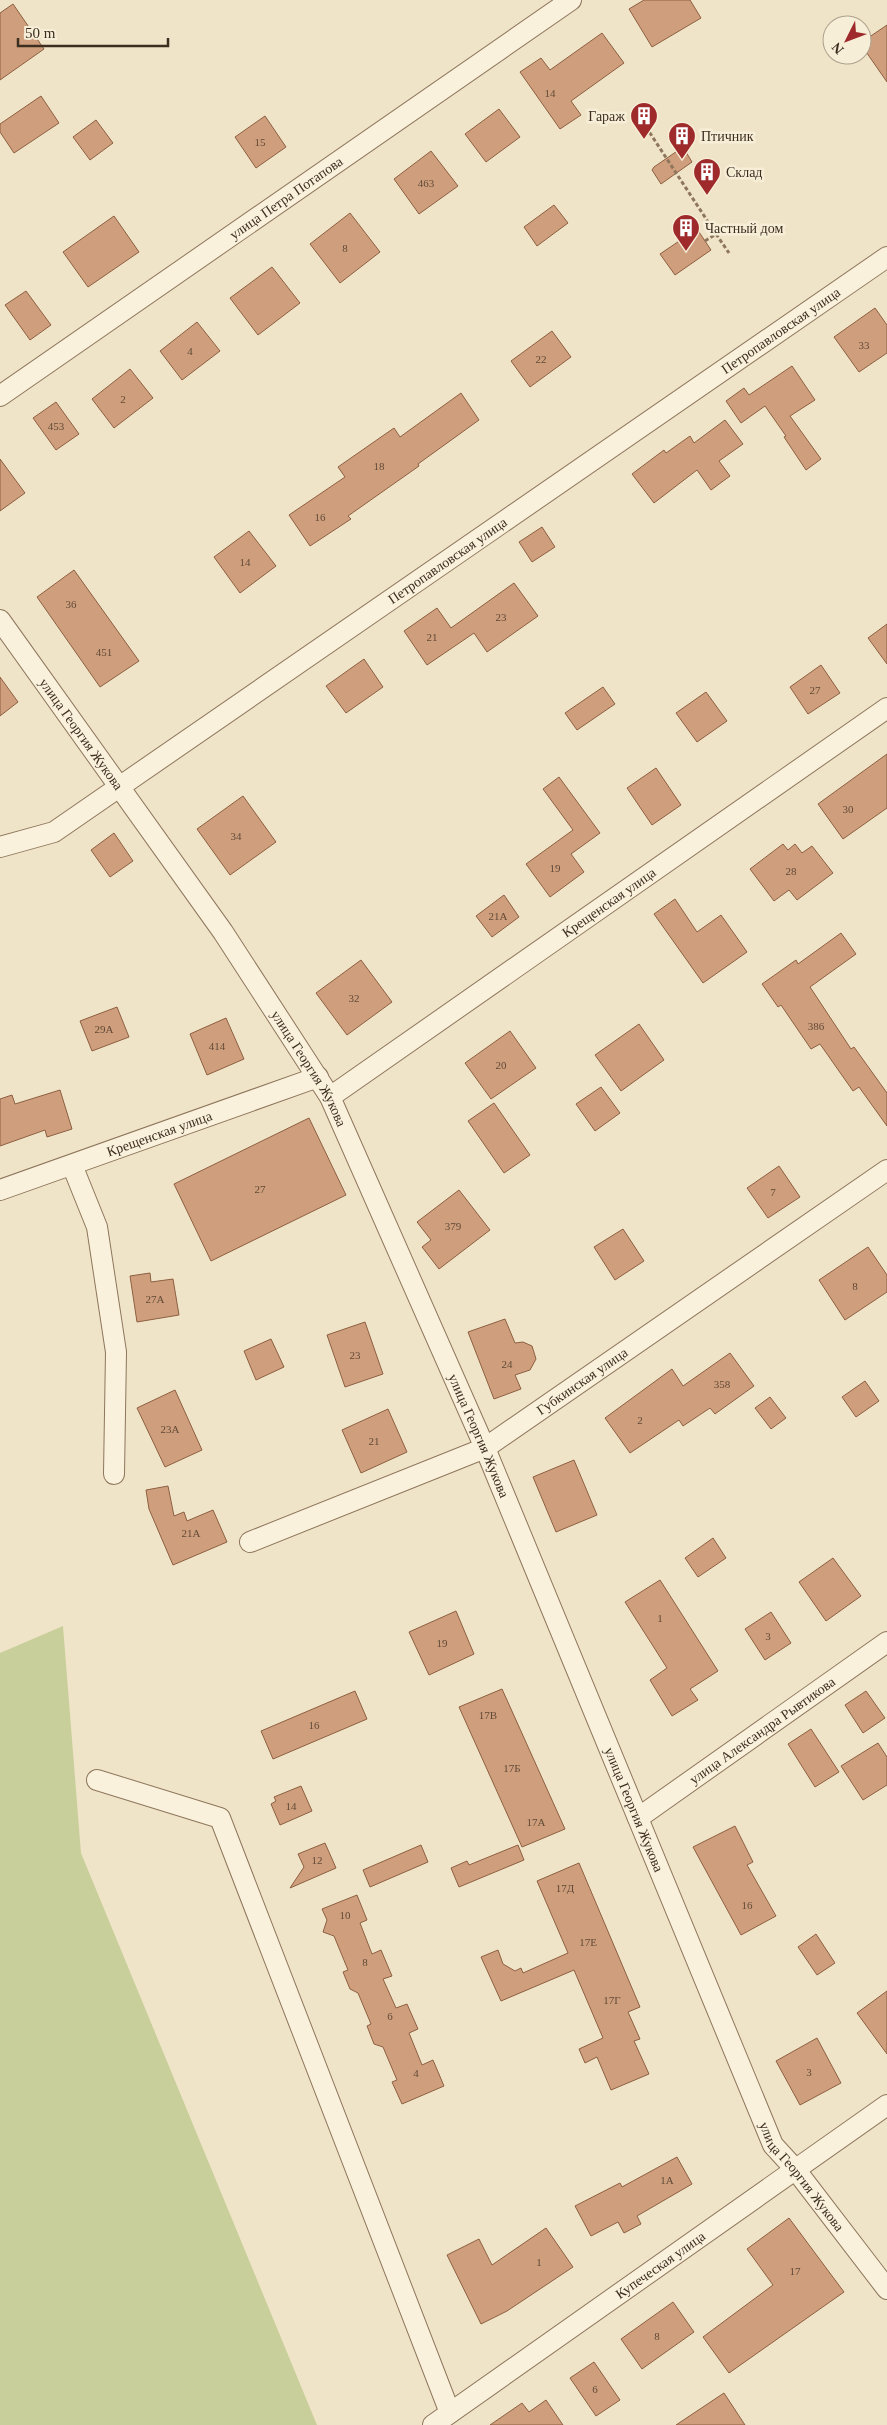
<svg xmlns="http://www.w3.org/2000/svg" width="887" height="2425" font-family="'Times New Roman',serif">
  <rect width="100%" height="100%" fill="#f0e4c8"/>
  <path fill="#c9cf9b" d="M63,1626L81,1853L317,2425H0V1653Z"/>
  <g fill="#cf9f7d" stroke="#8d5f41">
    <path d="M644,0H690L701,18L652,47L629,9Z"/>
    <path d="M13,4L44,49L0,80V13Z"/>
    <path d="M887,25V82L862,46V42Z"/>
    <path d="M602,33L624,63L571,101L581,115L560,129L520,72L541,58L550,70Z"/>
    <path d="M41,96L59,123L14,153L0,132V124Z"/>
    <path d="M499,109L520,137L486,162L465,134Z"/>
    <path d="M265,116L286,147L256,168L235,137Z"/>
    <path d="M96,120L113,143L90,160L73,137Z"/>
    <path d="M683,147L692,162L661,184L652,170L654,167Z"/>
    <path d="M431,151L458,186L419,214L394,179Z"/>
    <path d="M554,205L568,223L537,246L524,227Z"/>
    <path d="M350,213L380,252L340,283L310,244Z"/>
    <path d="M114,216L139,252L88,287L63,252Z"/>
    <path d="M697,229L711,250L675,275L660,254Z"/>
    <path d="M272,267L300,303L258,335L230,298Z"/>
    <path d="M26,291L51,325L30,340L5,305Z"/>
    <path d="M875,308L887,325V353L859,372L834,337Z"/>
    <path d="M197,322L220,351L182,380L160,351Z"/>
    <path d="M552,331L571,357L530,387L511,361Z"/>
    <path d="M792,366L815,400L790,416L821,459L806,470L784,437L786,436L765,406L741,423L726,401L744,388L749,395Z"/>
    <path d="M130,369L153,398L114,428L92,399Z"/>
    <path d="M461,393L479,420L418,464L419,466L348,516L351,519L310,546L289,515L345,477L338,467L394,428L400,437Z"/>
    <path d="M56,402L79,434L56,450L33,418Z"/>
    <path d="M725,420L743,444L719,461L730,476L711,490L697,470L654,503L632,474L664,450L666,453L690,436L694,443Z"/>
    <path d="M0,459L25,493L0,511Z"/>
    <path d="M542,527L555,547L532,562L519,542Z"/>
    <path d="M249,531L276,566L240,593L214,557Z"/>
    <path d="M74,570L139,661L100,687L37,597Z"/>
    <path d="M514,583L538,616L487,652L474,633L427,665L404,631L437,608L451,628Z"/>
    <path d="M887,624V664L868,638Z"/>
    <path d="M364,659L383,687L346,713L326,686Z"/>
    <path d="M821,665L840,693L808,714L790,687Z"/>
    <path d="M0,677L18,702L0,716Z"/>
    <path d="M603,687L615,704L577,730L565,713Z"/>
    <path d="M706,692L727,721L697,742L676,713Z"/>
    <path d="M887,754V808L843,839L818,804Z"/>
    <path d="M656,768L681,805L652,825L627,788Z"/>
    <path d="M559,777L600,833L571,854L584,872L550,897L526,864L573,830L543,789Z"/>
    <path d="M243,796L276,842L230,875L197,829Z"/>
    <path d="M114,833L133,861L110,877L91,850Z"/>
    <path d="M783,844L788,850L795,844L802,853L812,846L833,873L797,900L789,890L774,901L750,869Z"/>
    <path d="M504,895L519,917L492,937L476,916Z"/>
    <path d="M675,899L697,932L721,915L747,952L703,983L654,914Z"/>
    <path d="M841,933L856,954L810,987L851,1049L854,1047L887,1093V1126L859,1087L853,1091L820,1044L811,1049L781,1005L778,1007L762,984L796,960L798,964Z"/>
    <path d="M361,960L392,1002L347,1035L316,993Z"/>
    <path d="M117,1007L129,1037L92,1051L80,1021Z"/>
    <path d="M226,1018L244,1059L207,1075L190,1034Z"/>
    <path d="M639,1024L664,1060L621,1091L595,1055Z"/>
    <path d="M510,1031L536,1068L491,1099L465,1063Z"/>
    <path d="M601,1087L620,1113L595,1131L576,1104Z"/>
    <path d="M60,1090L72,1129L47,1137L45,1130L0,1146V1099L12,1095L15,1104Z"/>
    <path d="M494,1103L530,1155L504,1173L468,1121Z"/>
    <path d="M309,1118L346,1195L211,1261L174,1184Z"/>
    <path d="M779,1166L800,1197L768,1218L747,1188Z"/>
    <path d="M459,1190L490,1230L439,1269L422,1247L431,1240L417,1222Z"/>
    <path d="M623,1229L644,1261L615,1280L594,1247Z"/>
    <path d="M868,1247L887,1275V1292L845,1320L819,1280Z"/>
    <path d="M150,1273L151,1282L173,1279L179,1315L137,1322L130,1276Z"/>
    <path d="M505,1319L515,1343L523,1342L532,1346L536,1359L530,1370L515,1375L521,1389L494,1399L468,1332Z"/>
    <path d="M365,1322L383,1374L345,1387L327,1335Z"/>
    <path d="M271,1339L284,1367L256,1380L244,1351Z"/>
    <path d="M730,1353L754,1386L715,1414L710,1408L683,1426L679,1420L630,1453L605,1418L672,1369L683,1386Z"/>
    <path d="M865,1381L879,1401L856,1417L842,1397Z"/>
    <path d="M175,1390L202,1450L165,1467L137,1408Z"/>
    <path d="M770,1397L786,1418L771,1429L755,1408Z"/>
    <path d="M388,1409L407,1452L361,1473L342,1430Z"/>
    <path d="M574,1460L597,1515L556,1532L533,1477Z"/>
    <path d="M168,1486L174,1516L184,1512L187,1521L213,1510L227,1542L173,1565L149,1509L146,1490Z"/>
    <path d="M713,1538L726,1558L698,1577L685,1558Z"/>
    <path d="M833,1558L861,1596L826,1621L799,1582Z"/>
    <path d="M660,1580L718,1671L690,1689L698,1700L672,1716L650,1680L667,1668L625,1602Z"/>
    <path d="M456,1611L474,1654L429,1675L409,1632Z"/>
    <path d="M771,1612L791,1643L765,1660L745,1629Z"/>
    <path d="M502,1689L565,1829L522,1847L459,1707Z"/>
    <path d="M355,1691L367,1719L273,1759L261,1731Z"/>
    <path d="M866,1691L885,1718L863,1733L845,1705Z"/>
    <path d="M811,1729L839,1772L815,1787L788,1744Z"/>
    <path d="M878,1743L887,1757V1785L863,1800L841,1766Z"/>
    <path d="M301,1786L312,1811L280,1825L271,1804L276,1801L274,1797Z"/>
    <path d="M735,1826L753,1862L747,1865L776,1916L741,1935L693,1847Z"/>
    <path d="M325,1843L336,1868L290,1888L304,1867L298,1854Z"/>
    <path d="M421,1845L428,1862L370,1887L363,1870Z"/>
    <path d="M518,1845L524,1860L459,1887L451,1868L467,1861L469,1865Z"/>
    <path d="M579,1863L640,2007L628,2012L640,2039L634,2041L649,2074L611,2090L597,2057L585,2063L579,2049L603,2038L574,1970L501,2001L481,1957L498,1950L503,1964L515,1971L521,1968L523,1973L568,1953L537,1881Z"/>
    <path d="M357,1895L367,1920L360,1923L372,1954L381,1950L392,1976L383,1979L396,2008L407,2004L418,2029L409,2033L422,2065L433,2060L444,2086L402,2104L392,2082L397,2080L383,2047L374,2044L367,2026L371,2024L358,1993L350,1989L343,1972L348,1970L334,1936L323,1932L327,1920L322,1909Z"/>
    <path d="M816,1934L835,1963L817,1975L798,1947Z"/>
    <path d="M887,1991V2054L857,2013Z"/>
    <path d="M817,2038L841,2083L800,2105L776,2061Z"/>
    <path d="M677,2157L692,2184L637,2216L641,2224L624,2233L618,2222L591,2236L575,2206L620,2183L622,2187Z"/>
    <path d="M789,2218L844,2292L729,2373L703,2337L773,2285L747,2249Z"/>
    <path d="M546,2228L573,2267L507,2311L481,2324L447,2255L479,2239L492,2265Z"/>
    <path d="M673,2302L694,2332L642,2369L621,2339Z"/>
    <path d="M594,2362L620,2400L596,2416L570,2378Z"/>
    <path d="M724,2393L745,2425H676Z"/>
    <path d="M546,2400L563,2425H490L522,2403L529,2412Z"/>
  </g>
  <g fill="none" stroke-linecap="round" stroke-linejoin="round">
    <defs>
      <g id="minor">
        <path id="s1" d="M0,396L571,0"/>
        <path id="s2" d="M0,620L223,932L330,1097L485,1448L773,2145L795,2169L887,2289"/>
        <path id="s3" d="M0,847L54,832L887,257"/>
        <path id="s4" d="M330,1097L887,708"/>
        <path d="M72,1165L97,1227L116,1352L114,1474"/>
        <path id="s5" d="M0,1190L318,1077"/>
        <path id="s6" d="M250,1542L485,1448L887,1170"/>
        <path d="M97,1780L220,1818L450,2413"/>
        <path id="s7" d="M638,1818L887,1642"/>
        <path id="s8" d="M433,2425L887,2105"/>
      </g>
    </defs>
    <use href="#minor" stroke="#8d765c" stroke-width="22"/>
    <g stroke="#8d765c" stroke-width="3" stroke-dasharray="4 2.5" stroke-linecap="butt">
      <path d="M646,127L716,234"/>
      <path d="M705,241L716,234L729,253"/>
    </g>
    <use href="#minor" stroke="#faf1dc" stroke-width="20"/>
  </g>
  <defs>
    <symbol id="building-pin" viewBox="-11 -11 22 30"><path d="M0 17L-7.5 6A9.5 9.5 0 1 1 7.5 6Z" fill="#9e2a2b" stroke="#f7eed8"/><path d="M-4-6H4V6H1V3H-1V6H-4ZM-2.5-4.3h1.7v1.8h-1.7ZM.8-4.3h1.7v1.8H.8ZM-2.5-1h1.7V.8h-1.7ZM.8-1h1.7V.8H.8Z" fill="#fff"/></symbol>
  </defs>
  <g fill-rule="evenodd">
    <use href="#building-pin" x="628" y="100" width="32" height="43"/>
    <use href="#building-pin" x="666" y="120" width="32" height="43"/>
    <use href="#building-pin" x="691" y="156" width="32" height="43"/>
    <use href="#building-pin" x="670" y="212" width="32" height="43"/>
  </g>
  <g text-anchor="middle" stroke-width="5" stroke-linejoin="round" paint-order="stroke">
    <g font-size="11" fill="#624a37">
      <text x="550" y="97">14</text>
      <text x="260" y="146">15</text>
      <text x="426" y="187">463</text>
      <text x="345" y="252">8</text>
      <text x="864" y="349">33</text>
      <text x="190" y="355">4</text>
      <text x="541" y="363">22</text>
      <text x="123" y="403">2</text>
      <text x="56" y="430">453</text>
      <text x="379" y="470">18</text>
      <text x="320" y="521">16</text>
      <text x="245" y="566">14</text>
      <text x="71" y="608">36</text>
      <text x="501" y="621">23</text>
      <text x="432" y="641">21</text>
      <text x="104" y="656">451</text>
      <text x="815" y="694">27</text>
      <text x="848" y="813">30</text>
      <text x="236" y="840">34</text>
      <text x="555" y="872">19</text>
      <text x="791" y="875">28</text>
      <text x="498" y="920">21А</text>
      <text x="354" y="1002">32</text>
      <text x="816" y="1030">386</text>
      <text x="104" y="1033">29А</text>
      <text x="217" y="1050">414</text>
      <text x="501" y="1069">20</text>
      <text x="260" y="1193">27</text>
      <text x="773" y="1196">7</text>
      <text x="453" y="1230">379</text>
      <text x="855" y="1290">8</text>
      <text x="155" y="1303">27А</text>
      <text x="355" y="1359">23</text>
      <text x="507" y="1368">24</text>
      <text x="722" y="1388">358</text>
      <text x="640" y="1424">2</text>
      <text x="170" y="1433">23А</text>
      <text x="374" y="1445">21</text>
      <text x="191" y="1537">21А</text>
      <text x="660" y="1622">1</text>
      <text x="768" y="1640">3</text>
      <text x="442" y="1647">19</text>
      <text x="488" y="1719">17В</text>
      <text x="314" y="1729">16</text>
      <text x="512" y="1772">17Б</text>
      <text x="291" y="1810">14</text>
      <text x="536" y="1826">17А</text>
      <text x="317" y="1864">12</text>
      <text x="565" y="1892">17Д</text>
      <text x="747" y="1909">16</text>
      <text x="345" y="1919">10</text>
      <text x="588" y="1946">17Е</text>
      <text x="365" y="1966">8</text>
      <text x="612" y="2004">17Г</text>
      <text x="390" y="2020">6</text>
      <text x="809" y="2076">3</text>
      <text x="416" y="2077">4</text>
      <text x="667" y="2184">1А</text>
      <text x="539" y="2266">1</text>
      <text x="795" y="2275">17</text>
      <text x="657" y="2340">8</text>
      <text x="595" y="2393">6</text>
    </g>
    <g font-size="14" fill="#3d2e20" stroke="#f7eed8" text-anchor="start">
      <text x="625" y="121" text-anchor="end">Гараж</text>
      <text x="701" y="141">Птичник</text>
      <text x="726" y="177">Склад</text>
      <text x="705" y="233">Частный дом</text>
    </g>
    <g font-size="14" fill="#3d2e20" stroke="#f7eed8">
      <text dy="5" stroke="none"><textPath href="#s1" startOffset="348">улица Петра Потапова</textPath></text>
      <text dy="5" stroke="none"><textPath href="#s3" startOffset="939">Петропавловская улица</textPath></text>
      <text dy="5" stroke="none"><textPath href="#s3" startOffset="534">Петропавловская улица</textPath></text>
      <text dy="5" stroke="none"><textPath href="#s2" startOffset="140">улица Георгия Жукова</textPath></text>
      <text dy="5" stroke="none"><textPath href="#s4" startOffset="340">Крещенская улица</textPath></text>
      <text dy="5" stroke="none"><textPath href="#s2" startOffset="545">улица Георгия Жукова</textPath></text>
      <text dy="5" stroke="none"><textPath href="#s5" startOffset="169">Крещенская улица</textPath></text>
      <text dy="5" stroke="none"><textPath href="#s6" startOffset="371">Губкинская улица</textPath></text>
      <text dy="5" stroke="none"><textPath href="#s2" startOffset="950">улица Георгия Жукова</textPath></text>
      <text dy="5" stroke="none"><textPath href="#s7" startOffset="152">улица Александра Рывтикова</textPath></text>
      <text dy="5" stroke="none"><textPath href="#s2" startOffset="1355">улица Георгия Жукова</textPath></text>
      <text dy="5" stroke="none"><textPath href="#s2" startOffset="1760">улица Георгия Жукова</textPath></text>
      <text dy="5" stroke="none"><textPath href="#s8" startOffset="278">Купеческая улица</textPath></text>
    </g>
  </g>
  <g transform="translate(847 40) rotate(228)"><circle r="24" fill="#f7eed8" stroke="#ada18e"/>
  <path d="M0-4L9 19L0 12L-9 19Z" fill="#9e2a2b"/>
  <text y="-8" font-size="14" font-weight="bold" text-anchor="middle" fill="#3d2e20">N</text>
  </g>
  <path d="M18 38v8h150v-8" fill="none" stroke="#3d2e20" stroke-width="2.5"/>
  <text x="25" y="38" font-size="15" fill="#3d2e20" stroke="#f7eed8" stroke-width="4" paint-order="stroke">50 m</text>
</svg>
